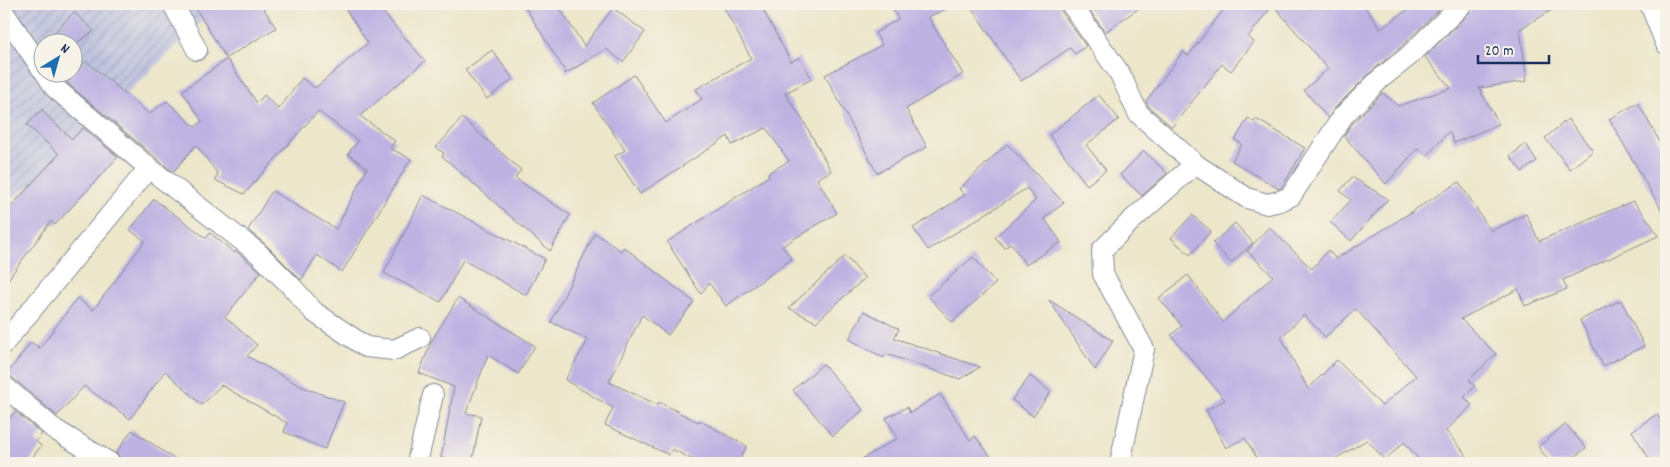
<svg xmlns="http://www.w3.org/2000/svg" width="1670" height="467" font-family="Dekko,sans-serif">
  <defs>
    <pattern id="industrial-furrows" width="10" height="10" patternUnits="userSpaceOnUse" patternTransform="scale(1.25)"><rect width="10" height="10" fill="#bfc2dd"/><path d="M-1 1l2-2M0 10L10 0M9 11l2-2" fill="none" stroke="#a4a7c0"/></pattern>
  </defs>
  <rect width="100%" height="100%" fill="#f7f3e8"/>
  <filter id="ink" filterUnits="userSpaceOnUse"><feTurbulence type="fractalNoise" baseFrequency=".02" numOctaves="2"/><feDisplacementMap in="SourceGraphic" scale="10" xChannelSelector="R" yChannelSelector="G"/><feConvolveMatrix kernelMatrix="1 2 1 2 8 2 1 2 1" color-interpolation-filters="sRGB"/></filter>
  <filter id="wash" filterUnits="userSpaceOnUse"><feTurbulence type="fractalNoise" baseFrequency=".0096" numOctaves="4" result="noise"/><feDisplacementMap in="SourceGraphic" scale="20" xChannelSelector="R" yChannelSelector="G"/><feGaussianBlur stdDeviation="1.12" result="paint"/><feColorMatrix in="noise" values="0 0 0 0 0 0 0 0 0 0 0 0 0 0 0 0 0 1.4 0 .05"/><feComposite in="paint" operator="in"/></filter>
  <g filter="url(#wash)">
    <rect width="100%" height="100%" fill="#ece6ca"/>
    <path fill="url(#industrial-furrows)" fill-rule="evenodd" d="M4,4H220L42,175L4,204ZM42,42H72V72H42Z"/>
    <g id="blocks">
      <g fill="#bdb2e2" fill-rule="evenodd">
        <path d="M193,4H261L276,28L226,58Z"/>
        <path d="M342,4H376L425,61L360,116L395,141L390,148L411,159L342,272L317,255L301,280L266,245L248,230L272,191L336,229L367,168L348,154L358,141L318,111L244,194L215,180L218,174L196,145L173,172L67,83L86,61L149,114L167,101L195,127L202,121L182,91L227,59L257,103L264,95L279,109L302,78L315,88L368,43Z"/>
        <path d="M523,4H557L584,46L613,8L645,32L623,62L606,49L565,74V71Z"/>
        <path d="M722,4H760L791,62L799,57L812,79L785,93L804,122L831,171L817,179L837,213L782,246L792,259L726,306L709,283L701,294L667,242L769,176L768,173L789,161L766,128L732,145L728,136L640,194L615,156L625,150L593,103L634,75L666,123L702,99L696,89L751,58Z"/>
        <path d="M891,4H957L928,17L963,74L906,109L927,147L877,173L825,75L882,45L875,33L898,19Z"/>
        <path d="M969,4H1059L1061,11L1086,46L1075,54L1070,48L1021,81Z"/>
        <path d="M1085,4H1145L1105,32Z"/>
        <path d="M1228,4H1363L1380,29L1416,4H1445L1401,47L1372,71L1335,108L1328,118L1304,90L1328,69L1273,5L1248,37L1254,42L1231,71L1222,64L1172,127L1148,106L1146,101L1183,52L1188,56Z"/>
        <path d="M1474,4H1562L1520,29L1527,81L1479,88L1499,124L1454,143L1449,131L1427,156L1418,148L1386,184L1344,136L1352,124L1383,93L1398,106L1451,88L1425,57L1470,12Z"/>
        <path d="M74,12L94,31L78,42H45Z"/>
        <path d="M492,50L513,79L487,99L465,70Z"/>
        <path d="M1099,95L1119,119L1086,145L1106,170L1087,185L1049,135Z"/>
        <path d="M1638,103L1666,153V218L1609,119Z"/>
        <path d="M42,109L46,115L72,139L83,128L118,157L55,225L51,221L4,285V214L59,154L27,125Z"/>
        <path d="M462,118L521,170L515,178L570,215L550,251L442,156L444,153L436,148Z"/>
        <path d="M1248,118L1254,122L1256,119L1305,148L1282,187L1279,189L1232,161L1242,144L1235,140Z"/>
        <path d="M1568,119L1593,151L1570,169L1545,138Z"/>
        <path d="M1007,144L1064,203L1044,218L1061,242L1026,265L1011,243L1005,248L995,237L1036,200L1027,188L928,250L913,228L965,195L959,189Z"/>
        <path d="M1526,144L1537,161L1522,172L1510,156Z"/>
        <path d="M1144,151L1167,173L1142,196L1120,175Z"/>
        <path d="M1352,177L1388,199L1351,241L1330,222L1351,200L1340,191Z"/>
        <path d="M1459,182L1491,231L1526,214L1539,241L1633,201L1651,224L1658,236L1563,280L1567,289L1525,306L1518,289L1461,319L1496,354L1469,380L1475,386L1464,397L1472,405L1446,431L1473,463H1422L1404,442L1385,460L1367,440L1328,463H1260L1245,438L1226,448L1206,410L1225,400L1171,335L1182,326L1159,298L1188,275L1223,322L1273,276L1247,251L1269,227L1312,269L1328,250L1336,259L1410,213L1412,214L1411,212ZM1356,309L1416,376L1382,406L1337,360L1308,389L1281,337L1304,315L1325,337Z"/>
        <path d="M423,195L545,259L526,295L463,260L441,302L384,273Z"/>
        <path d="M154,199L206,238L210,233L235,253L236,251L261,272L225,317L257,345L247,356L300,386L344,402L325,449L284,432L287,423L221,385L202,405L165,371L130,419L84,386L57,416L12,377L7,374L31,342L40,348L77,298L93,310L145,241L130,230Z"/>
        <path d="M1192,215L1211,231L1190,255L1171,238Z"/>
        <path d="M1235,223L1253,243L1231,263L1213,243Z"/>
        <path d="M595,233L621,251L624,247L694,302L668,335L642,315L609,382L658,405L659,402L698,422L699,420L747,446L738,463H699L672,449L669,455L605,425L613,408L565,380L588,340L551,322Z"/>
        <path d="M845,256L865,278L816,322L789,308Z"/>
        <path d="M973,257L996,283L952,322L928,296Z"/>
        <path d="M458,298L535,346L518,374L488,355L466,413L481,416L472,463L441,458L454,387L419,373L432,340Z"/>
        <path d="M1049,300L1113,341L1095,370Z"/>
        <path d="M1621,300L1644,346L1603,366L1580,320Z"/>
        <path d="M864,311L899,329L894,338L980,367L960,379L886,354L884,358L849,339Z"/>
        <path d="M823,364L863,410L833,436L793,390Z"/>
        <path d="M1030,376L1051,392L1033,416L1012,400Z"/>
        <path d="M940,394L970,440L975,436L996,463H855L898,438L886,418L907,407L910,413Z"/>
        <path d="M15,411L42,434L36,441L41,446L28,463H4V426Z"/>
        <path d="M1657,414L1666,427V463H1652L1632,431Z"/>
        <path d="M1566,424L1586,448L1567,463H1551L1538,447Z"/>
        <path d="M132,430L180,463H125L116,453Z"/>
      </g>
    </g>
  </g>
  <g filter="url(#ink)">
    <use href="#blocks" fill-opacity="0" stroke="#848a94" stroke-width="1"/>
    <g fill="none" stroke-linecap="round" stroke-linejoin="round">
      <defs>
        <g id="street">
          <path d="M173,4L197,50"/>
          <path d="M1071,4L1120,74L1138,113L1195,164L1247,198L1267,204L1280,201L1291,196L1343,116L1380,79L1409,56L1462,4"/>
          <path d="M1650,4L1666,44"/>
          <path d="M4,13L42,69"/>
          <path d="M45,72L55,88L149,168L258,253L291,286L314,312L366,347L394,350L420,338"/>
          <path d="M4,343L149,168"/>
          <path d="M4,386L54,429L110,463"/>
          <path d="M417,463L433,395"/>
          <path d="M1120,463L1144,349L1103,274L1102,250L1131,221L1195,164"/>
        </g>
      </defs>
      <use href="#street" stroke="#848a94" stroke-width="22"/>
      <use href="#street" stroke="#fff" stroke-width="20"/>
    </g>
  </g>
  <rect width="1670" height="467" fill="none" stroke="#f7f3e8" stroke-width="20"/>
  <g transform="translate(58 58) rotate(37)"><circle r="24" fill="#f7f3e8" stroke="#9fa5b1"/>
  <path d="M0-4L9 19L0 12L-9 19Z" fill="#1f6fb2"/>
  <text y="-8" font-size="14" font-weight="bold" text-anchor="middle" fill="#1b2f5e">N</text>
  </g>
  <path d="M1478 55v8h71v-8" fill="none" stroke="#1b2f5e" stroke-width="2.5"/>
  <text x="1485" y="55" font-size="15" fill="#1b2f5e" stroke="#f7f3e8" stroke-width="4" paint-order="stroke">20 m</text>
</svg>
